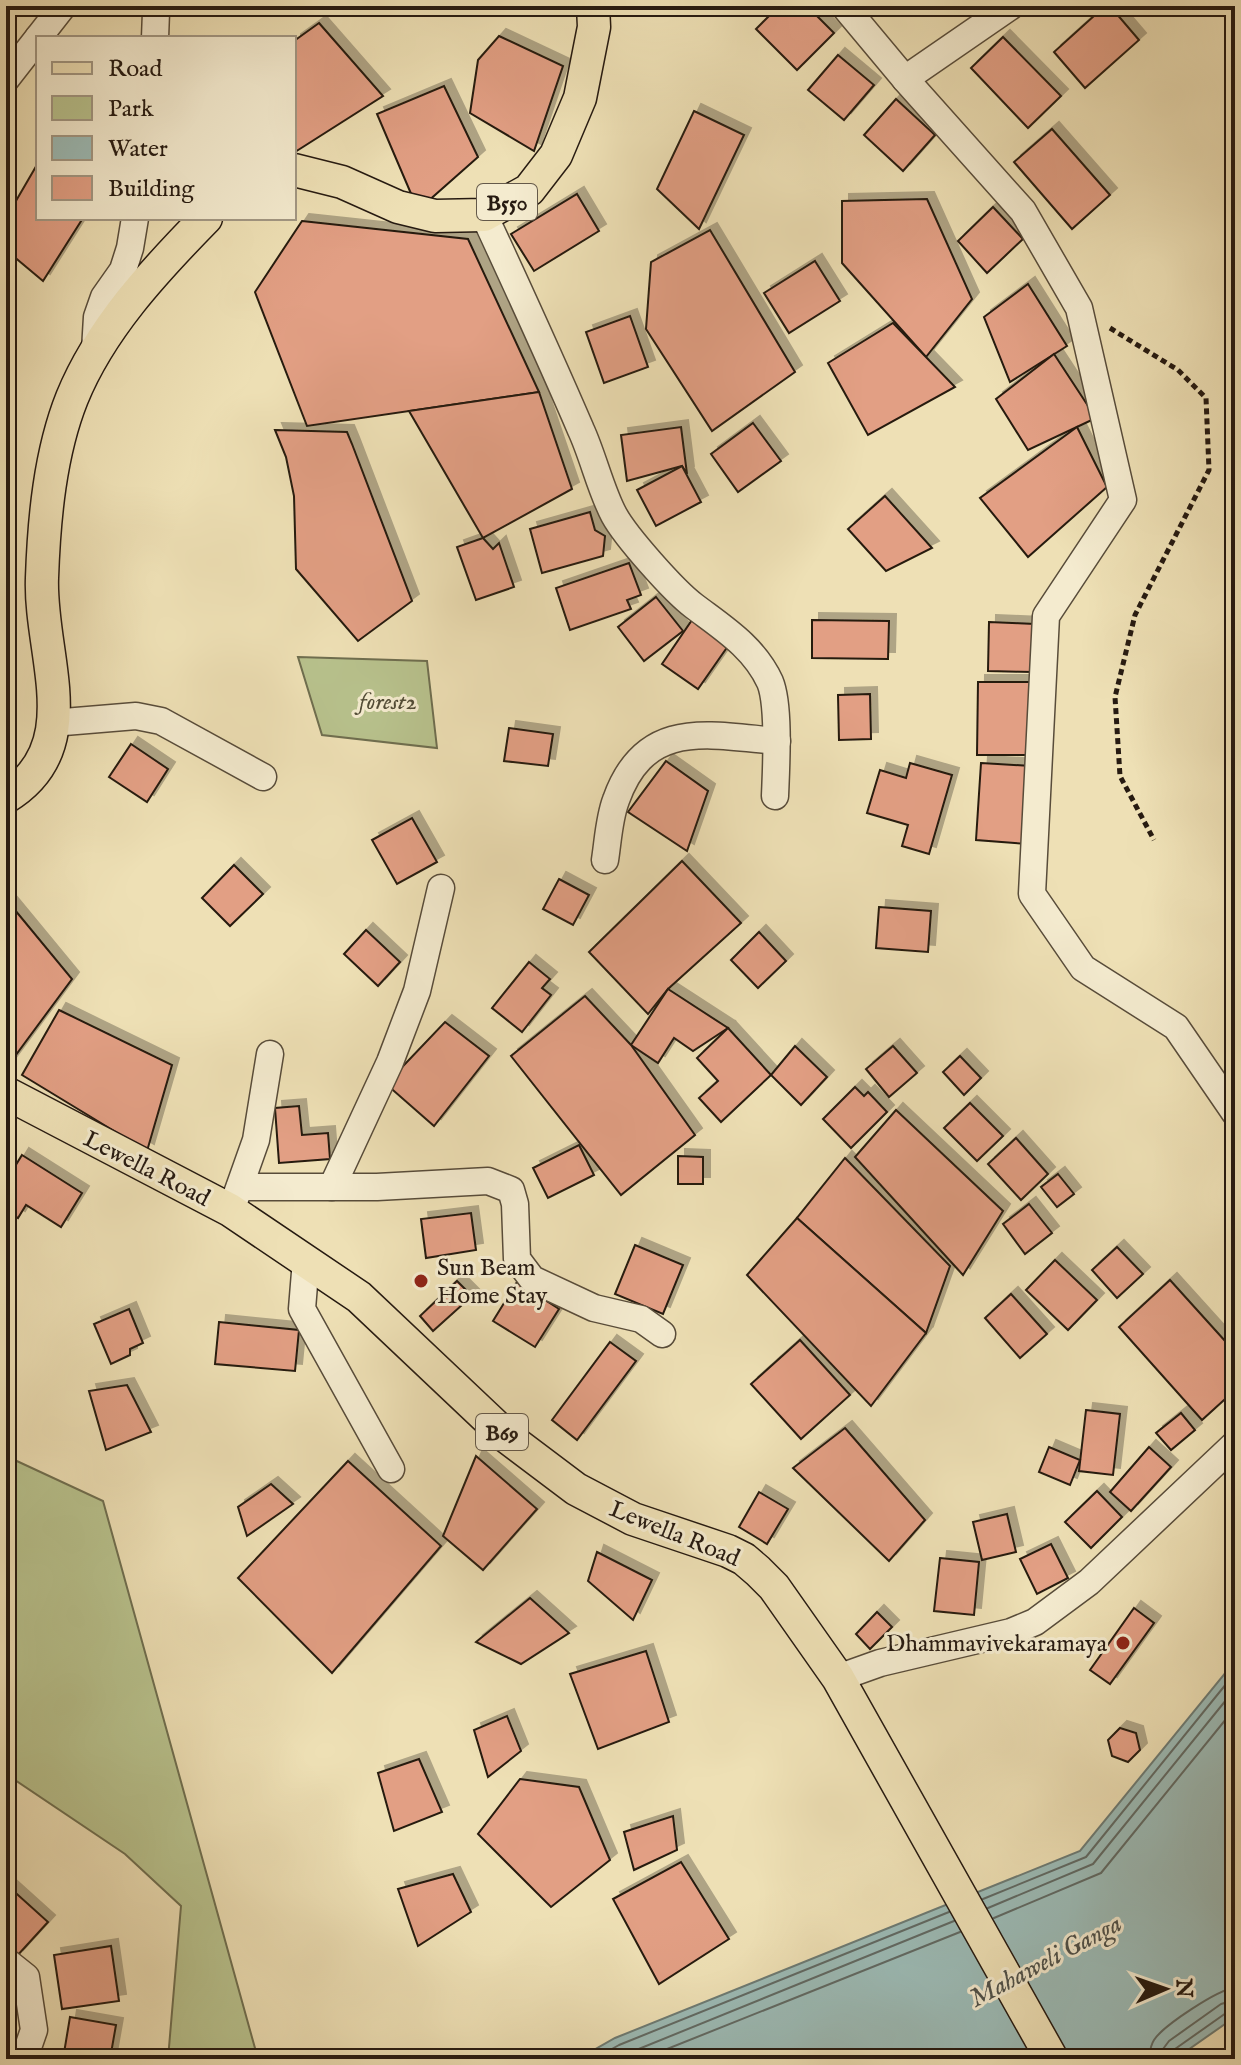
<svg xmlns="http://www.w3.org/2000/svg" width="1241" height="2065" font-family="'IM FELL English',serif">
  <defs>
    <filter id="shadow"><feDropShadow dx="7" dy="-7" stdDeviation="0" flood-color="#0004"/></filter>
  </defs>
  <rect width="100%" height="100%" fill="#eee0b5"/>
  <filter id="stains"><feTurbulence type="fractalNoise" baseFrequency=".0025" numOctaves="4"/><feColorMatrix values="0 0 0 0 .2 0 0 0 0 .09 0 0 0 0 .02 0 0 0 .5 -.17"/></filter>
  <radialGradient id="worn" r=".72"><stop offset=".6" stop-color="#630" stop-opacity="0"/><stop offset="1" stop-color="#630" stop-opacity=".3"/></radialGradient>
  <g fill="#b8c28d" stroke="#6f6e4f" stroke-width="2">
    <path d="M298,657L427,661L437,748L322,735Z"/>
    <path d="M6,1456L103,1501L258,2059H168L181,1906L125,1854L6,1774Z"/>
  </g>
  <path fill="#9cbbb6" stroke="#6d7b74" stroke-width="2" d="M1235,1661V2017L1175,2059H578L615,2038L1080,1851Z"/>
  <g fill="none" stroke-linecap="round" stroke-linejoin="round">
    <g stroke="#616a64" stroke-width="2">
      <path d="M983,1899L1086,1857L1235,1673"/>
      <path d="M988,1908L1093,1864L1235,1689"/>
      <path d="M994,1918L1101,1873L1235,1708"/>
      <path d="M594,2059L619,2045L949,1912"/>
      <path d="M614,2059L954,1921"/>
      <path d="M642,2059L960,1932"/>
      <path d="M1149,2059C1150,2052 1150,2046 1154,2040C1163,2026 1218,1989 1235,1988"/>
      <path d="M1162,2059L1163,2049L1169,2041L1221,2004L1235,2000"/>
      <path d="M1172,2059L1175,2049L1226,2013L1235,2010"/>
    </g>
  </g>
  <g fill="#e29f84" stroke="#261a11" stroke-width="2" filter="url(#shadow)">
    <path d="M779,6H807L834,33L797,70L756,29Z"/>
    <path d="M1105,6H1110L1139,40L1085,88L1054,52Z"/>
    <path d="M319,23L383,96L295,152L294,41Z"/>
    <path d="M499,36L563,66L534,151L470,113L478,60Z"/>
    <path d="M1003,37L1061,96L1028,128L971,68Z"/>
    <path d="M838,55L874,85L844,120L808,90Z"/>
    <path d="M444,86L478,157L418,210L377,114Z"/>
    <path d="M896,99L935,135L903,171L864,135Z"/>
    <path d="M694,111L744,135L699,229L657,189Z"/>
    <path d="M1052,129L1110,195L1072,229L1014,162Z"/>
    <path d="M38,163V218H83L43,281L6,250V218Z"/>
    <path d="M577,194L599,231L534,271L511,234Z"/>
    <path d="M927,199L972,299L926,357L842,263V201Z"/>
    <path d="M993,207L1023,239L987,273L958,241Z"/>
    <path d="M302,221L468,239L539,392L307,426L255,292Z"/>
    <path d="M710,230L795,372L712,431L646,329L651,262Z"/>
    <path d="M815,261L840,301L789,333L764,293Z"/>
    <path d="M1028,284L1067,346L1010,382L984,317Z"/>
    <path d="M630,316L648,367L604,383L586,332Z"/>
    <path d="M893,323L955,387L868,435L828,363Z"/>
    <path d="M1054,354L1096,418L1028,450L996,399Z"/>
    <path d="M539,392L572,489L483,538L409,411Z"/>
    <path d="M753,423L781,461L738,492L711,454Z"/>
    <path d="M681,427L687,474L682,466L627,481L621,435Z"/>
    <path d="M1077,427L1107,487L1028,557L980,498Z"/>
    <path d="M275,430L347,432L352,444L412,601L358,641L296,569L294,496L286,457Z"/>
    <path d="M682,466L701,502L656,526L637,490Z"/>
    <path d="M885,496L932,548L886,571L848,529Z"/>
    <path d="M590,512L595,530L605,536L603,556L542,573L530,529Z"/>
    <path d="M483,538L493,549L499,543L514,587L476,600L457,547Z"/>
    <path d="M629,563L641,595L627,600L631,609L570,630L556,588Z"/>
    <path d="M656,597L683,631L644,661L618,627Z"/>
    <path d="M692,620L728,646L698,689L662,664Z"/>
    <path d="M812,620L889,621L888,659L812,658Z"/>
    <path d="M989,622L1035,624L1033,672L988,671Z"/>
    <path d="M978,682H1030V755H977Z"/>
    <path d="M870,694L871,739L839,740L838,695Z"/>
    <path d="M509,728L553,734L548,766L504,761Z"/>
    <path d="M131,744L168,769L147,802L109,777Z"/>
    <path d="M666,761L708,791L687,851L628,812Z"/>
    <path d="M910,763L952,775L929,854L902,846L908,825L867,813L880,770L906,778Z"/>
    <path d="M981,763L1031,766L1026,844L976,840Z"/>
    <path d="M412,818L437,862L397,884L372,840Z"/>
    <path d="M682,861L741,923L668,989L648,1014L589,952Z"/>
    <path d="M234,865L263,894L230,926L202,898Z"/>
    <path d="M559,879L589,895L573,925L543,909Z"/>
    <path d="M10,904L72,979L7,1067L6,909Z"/>
    <path d="M879,907L931,911L928,952L876,948Z"/>
    <path d="M366,930L400,962L378,986L344,954Z"/>
    <path d="M759,932L786,961L758,988L731,960Z"/>
    <path d="M529,962L550,979L542,988L551,995L522,1032L492,1008Z"/>
    <path d="M668,989L728,1028L693,1051L674,1038L658,1063L631,1045Z"/>
    <path d="M585,996L631,1045L695,1135L621,1195L511,1056Z"/>
    <path d="M59,1010L172,1065L147,1151L22,1075Z"/>
    <path d="M445,1022L489,1056L434,1126L386,1084Z"/>
    <path d="M728,1028L771,1075L721,1122L699,1098L718,1081L697,1058Z"/>
    <path d="M795,1046L827,1077L801,1105L771,1075Z"/>
    <path d="M893,1046L917,1073L889,1097L866,1069Z"/>
    <path d="M960,1056L981,1078L964,1095L943,1072Z"/>
    <path d="M855,1087L864,1096L868,1092L887,1112L851,1148L823,1119Z"/>
    <path d="M970,1103L1003,1136L977,1161L944,1128Z"/>
    <path d="M299,1106L302,1135L328,1133L330,1159L279,1163L275,1108Z"/>
    <path d="M896,1110L1003,1211L963,1275L855,1157Z"/>
    <path d="M1016,1138L1048,1174L1021,1200L988,1164Z"/>
    <path d="M579,1145L594,1175L548,1198L533,1168Z"/>
    <path d="M22,1155L82,1193L61,1227L26,1205L18,1218L6,1210V1181Z"/>
    <path d="M678,1156L703,1157V1184H678Z"/>
    <path d="M845,1158L950,1266L926,1333L797,1218Z"/>
    <path d="M1058,1174L1074,1194L1057,1207L1041,1187Z"/>
    <path d="M1029,1204L1052,1233L1025,1254L1003,1224Z"/>
    <path d="M471,1213L476,1250L426,1258L421,1219Z"/>
    <path d="M797,1218L926,1333L871,1406L747,1275Z"/>
    <path d="M635,1245L683,1265L663,1314L615,1294Z"/>
    <path d="M1117,1247L1143,1274L1117,1298L1092,1270Z"/>
    <path d="M1055,1260L1097,1300L1068,1330L1026,1290Z"/>
    <path d="M1170,1280L1235,1352V1390L1202,1420L1119,1327Z"/>
    <path d="M457,1281L472,1296L433,1331L420,1316Z"/>
    <path d="M517,1282L559,1309L535,1347L493,1321Z"/>
    <path d="M1011,1294L1047,1334L1020,1358L985,1318Z"/>
    <path d="M129,1309L143,1343L130,1349V1355L111,1364L94,1324Z"/>
    <path d="M219,1322L299,1330L295,1371L215,1364Z"/>
    <path d="M800,1340L850,1395L801,1439L751,1384Z"/>
    <path d="M610,1342L636,1361L577,1440L552,1420Z"/>
    <path d="M127,1385L151,1432L106,1450L89,1391Z"/>
    <path d="M1086,1410L1120,1414L1113,1475L1079,1471Z"/>
    <path d="M1181,1413L1195,1430L1171,1450L1156,1433Z"/>
    <path d="M845,1428L925,1520L889,1561L793,1468Z"/>
    <path d="M1049,1447L1080,1460L1070,1485L1039,1472Z"/>
    <path d="M1149,1447L1171,1467L1131,1511L1110,1492Z"/>
    <path d="M476,1456L537,1509L483,1570L443,1536Z"/>
    <path d="M348,1461L441,1546L332,1673L238,1578Z"/>
    <path d="M271,1484L293,1504L247,1536L238,1507Z"/>
    <path d="M1097,1491L1122,1517L1091,1548L1065,1522Z"/>
    <path d="M759,1492L788,1509L767,1544L739,1527Z"/>
    <path d="M1007,1514L1016,1552L982,1560L973,1522Z"/>
    <path d="M1051,1544L1068,1578L1037,1594L1020,1559Z"/>
    <path d="M597,1552L652,1580L633,1620L588,1581Z"/>
    <path d="M940,1558L979,1562L974,1615L934,1611Z"/>
    <path d="M530,1598L569,1633L521,1664L476,1642Z"/>
    <path d="M1134,1608L1154,1623L1110,1684L1090,1670Z"/>
    <path d="M877,1612L892,1627L870,1649L856,1634Z"/>
    <path d="M646,1651L669,1722L598,1749L570,1674Z"/>
    <path d="M507,1716L521,1751L488,1777L474,1730Z"/>
    <path d="M1120,1728L1136,1733L1140,1750L1128,1762L1112,1756L1108,1740Z"/>
    <path d="M419,1759L442,1812L394,1831L378,1773Z"/>
    <path d="M520,1779L579,1787L610,1860L551,1907L478,1834Z"/>
    <path d="M673,1816L677,1850L634,1870L624,1832Z"/>
    <path d="M681,1862L729,1939L659,1984L613,1899Z"/>
    <path d="M453,1874L471,1912L418,1946L398,1889Z"/>
    <path d="M8,1886L48,1922L16,1957L6,1948Z"/>
    <path d="M111,1946L119,2001L62,2009L54,1955Z"/>
    <path d="M70,2017L116,2025L110,2059H63Z"/>
  </g>
  <g fill="none" stroke-linecap="round" stroke-linejoin="round">
    <defs>
      <g id="minor">
        <path d="M152,6L156,12L155,38"/>
        <path d="M844,6L905,79L1023,211L1079,308L1123,500L1046,616L1032,894L1083,968L1176,1027L1235,1113"/>
        <path d="M38,38L63,6"/>
        <path d="M6,79L38,38"/>
        <path d="M905,79L1011,6"/>
        <path d="M484,215C517,286 550,358 581,430C593,456 601,491 614,515C626,537 674,591 694,606C723,628 754,647 770,682C780,706 776,769 775,796"/>
        <path d="M95,350L97,317L104,297L123,270L130,248L135,218"/>
        <path d="M52,723L136,716L161,721L263,777"/>
        <path d="M605,860C608,841 609,818 616,800C645,718 708,735 777,741"/>
        <path d="M240,1187H377L488,1181L511,1190L515,1204L517,1259L532,1279L594,1308L641,1319L662,1334"/>
        <path d="M332,1187L390,1062L417,991L441,888"/>
        <path d="M234,1202L256,1140L270,1054"/>
        <path d="M306,1260L302,1309L391,1469"/>
        <path d="M838,1678L880,1663L1011,1632L1035,1622L1089,1582L1235,1444"/>
        <path d="M6,1961L26,1977L34,2030L24,2059"/>
      </g>
      <g id="major">
        <path d="M294,170L342,182L398,207L435,216L484,215L529,190L556,155L580,98L594,27L593,6"/>
        <path d="M6,797C88,747 39,655 42,578C44,519 50,453 72,398C100,329 154,271 206,218"/>
        <path d="M6,1093L230,1210L359,1297L507,1437L576,1489L633,1519L728,1551L744,1559L758,1571L774,1587L838,1678L1052,2059"/>
      </g>
    </defs>
    <use href="#minor" stroke="#584c3a" stroke-width="29"/>
    <use href="#major" stroke="#261a11" stroke-width="35"/>
    <path stroke="#261a11" stroke-width="5" stroke-dasharray="6 4" stroke-linecap="butt" d="M1110,328L1178,370L1206,398L1209,470L1135,615L1115,697L1120,776L1154,840"/>
    <use href="#minor" stroke="#f4ebcf" stroke-width="26"/>
    <use href="#major" stroke="#eee0b5" stroke-width="32"/>
  </g>
  <g fill="#8f2418" stroke="#f4ebcf" stroke-width="3">
    <circle cx="421" cy="1281" r="8"/>
    <circle cx="1123" cy="1643" r="8"/>
  </g>
  <g text-anchor="middle" stroke-width="6" stroke-linejoin="round" paint-order="stroke">
    <g fill="#f4ebcf" stroke="#64594a" stroke-width="2">
      <rect x="477" y="184" width="60" height="36" rx="6"/>
      <rect x="476" y="1414" width="52" height="36" rx="6"/>
    </g>
    <g font-size="22" font-weight="bold" fill="#261a11">
      <text x="507" y="210">B550</text>
      <text x="502" y="1440">B69</text>
    </g>
    <g font-size="24" font-style="italic" fill="#524c36" stroke="#f4ebcf">
      <text x="388" y="709">forest2</text>
    </g>
    <g font-size="24" fill="#261a11" stroke="#f4ebcf">
      <text transform="translate(147 1168) rotate(27)" y="8">Lewella Road</text>
      <text transform="translate(675 1533) rotate(22)" y="8">Lewella Road</text>
    </g>
    <g font-size="24" fill="#261a11" stroke="#f4ebcf" text-anchor="start">
      <text x="437" y="1275">Sun Beam<tspan x="437" dy="28">Home Stay</tspan></text>
      <text x="1107" y="1651" text-anchor="end">Dhammavivekaramaya</text>
    </g>
    <g font-size="26" font-style="italic" fill="#4f524b" stroke="#f4ebcf">
      <text transform="translate(1045 1960) rotate(-28)" y="9">Mahaweli Ganga</text>
    </g>
  </g>
  <rect width="1241" height="2065" fill="none" stroke="#eee0b5" stroke-width="32"/>
  <rect x="8" y="8" width="1225" height="2049" fill="none" stroke="#261a11" stroke-width="4"/>
  <rect x="16" y="16" width="1209" height="2033" fill="none" stroke="#261a11" stroke-width="2"/>
  <rect x="36" y="36" width="260" height="184" fill="#f4ebcf" stroke="#a29783" stroke-width="2"/>
  <rect x="52" y="62" width="40" height="12" fill="#eee0b5" stroke="#a29783" stroke-width="2"/>
  <text x="108" y="76" font-size="24" fill="#261a11">Road</text>
  <rect x="52" y="96" width="40" height="24" fill="#b8c28d" stroke="#a29783" stroke-width="2"/>
  <text x="108" y="116" font-size="24" fill="#261a11">Park</text>
  <rect x="52" y="136" width="40" height="24" fill="#9cbbb6" stroke="#a29783" stroke-width="2"/>
  <text x="108" y="156" font-size="24" fill="#261a11">Water</text>
  <rect x="52" y="176" width="40" height="24" fill="#e29f84" stroke="#a29783" stroke-width="2"/>
  <text x="108" y="196" font-size="24" fill="#261a11">Building</text>
  <g transform="translate(1165 1989) rotate(88)" stroke="#f4ebcf" stroke-width="6" paint-order="stroke">
  <path d="M0-6L14 30L0 20L-14 30Z" fill="#261a11"/>
  <text y="-12" font-size="22" font-weight="bold" text-anchor="middle" fill="#261a11">N</text>
  </g>
  <rect width="100%" height="100%" filter="url(#stains)"/>
  <rect width="100%" height="100%" fill="url(#worn)"/>
</svg>
